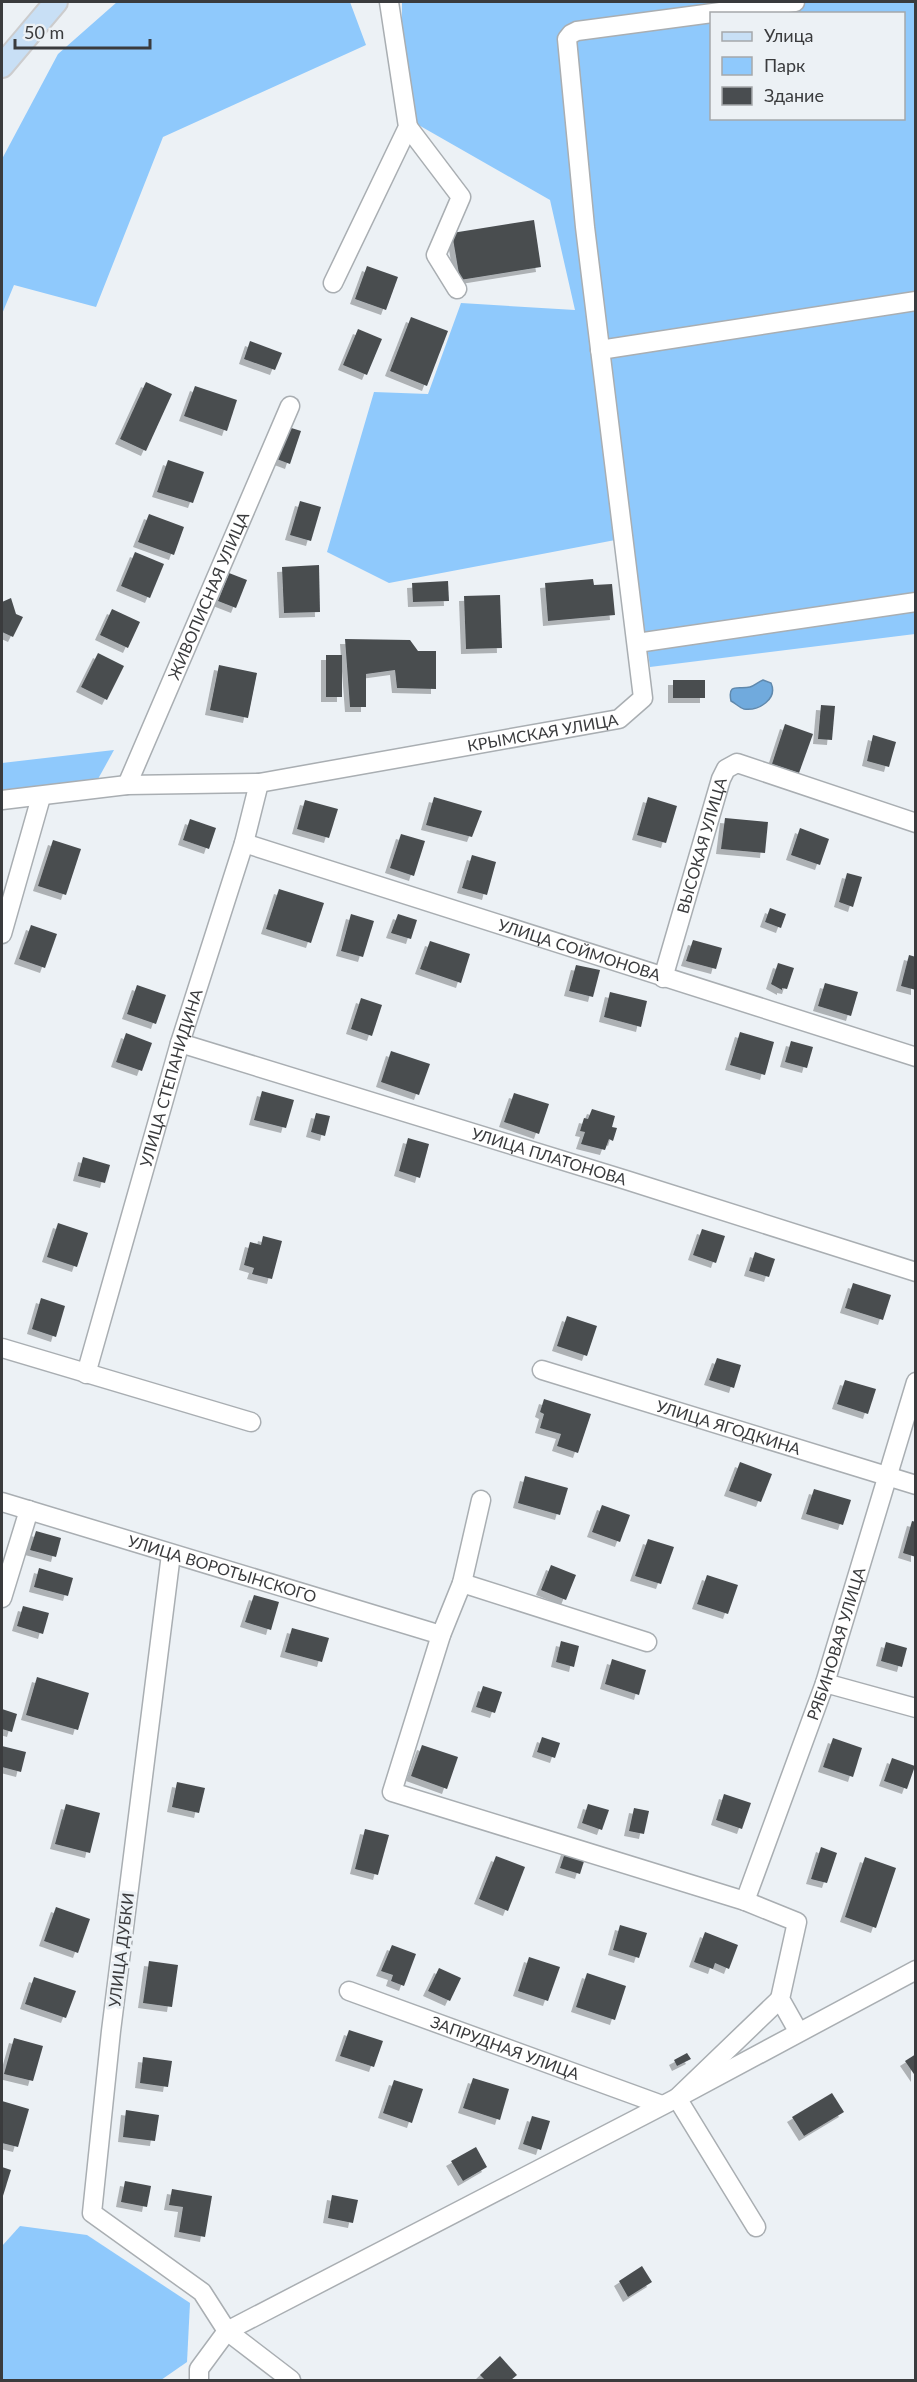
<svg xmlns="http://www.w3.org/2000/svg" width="917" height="2382" font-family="Lato,sans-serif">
  <defs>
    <filter id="shadow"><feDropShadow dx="-5" dy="5" stdDeviation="0" flood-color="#0004"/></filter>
  </defs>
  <rect width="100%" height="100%" fill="#ecf1f5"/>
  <g fill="#8fc9fc" fill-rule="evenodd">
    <path d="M117,2H350L366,45L163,137L96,307L14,285L2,314V159L58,54Z"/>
    <path d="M402,2H915V634L650,667L631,537L389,583L327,552L374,392L428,394L461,303L575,310L550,200L401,115ZM712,14H904V118H712Z"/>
    <path d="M114,750L98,779L2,791V763Z"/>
    <path d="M20,2226L87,2235L190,2303L187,2362L161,2380H2V2246Z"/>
  </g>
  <path fill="#70aadd" stroke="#6089ad" stroke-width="1.5" d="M763,680L771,683C778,699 759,711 744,709C740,708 735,703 731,701C727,682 739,690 750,687C754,686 758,682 763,680Z"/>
  <g fill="#494d50" filter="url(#shadow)">
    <path d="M534,220L541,267L460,280L452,233Z"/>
    <path d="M367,266L398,277L386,310L355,299Z"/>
    <path d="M411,317L448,331L427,386L390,371Z"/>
    <path d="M358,329L382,339L367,375L343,365Z"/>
    <path d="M250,341L282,353L275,370L244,359Z"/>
    <path d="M146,382L172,394L146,451L120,439Z"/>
    <path d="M195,386L237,400L227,431L184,416Z"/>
    <path d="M285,426L301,431L290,464L274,458Z"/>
    <path d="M168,460L204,472L193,503L157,492Z"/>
    <path d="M300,501L321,507L311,541L290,535Z"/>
    <path d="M149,514L184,527L174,555L138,542Z"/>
    <path d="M135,552L164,564L150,598L121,586Z"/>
    <path d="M319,565L320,612L284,613L282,567Z"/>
    <path d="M229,573L247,580L236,608L218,601Z"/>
    <path d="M593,579L594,585L612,584L615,615L548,621L545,583Z"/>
    <path d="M448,581L449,601L413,602L412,583Z"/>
    <path d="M500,595L502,648L466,649L464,596Z"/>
    <path d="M11,598L16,614L23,617L13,637L2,632V602Z"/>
    <path d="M112,609L140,622L128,648L100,635Z"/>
    <path d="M345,639L410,640L418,651H436V689L397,688L395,670L366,674V707H350Z"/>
    <path d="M98,653L124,666L107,700L81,687Z"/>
    <rect x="326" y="655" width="16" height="42"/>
    <path d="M219,665L257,673L248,718L210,710Z"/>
    <rect x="673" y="680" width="32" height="18"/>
    <path d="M821,705L835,706L832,740L818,739Z"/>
    <path d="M785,724L813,734L799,773L772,764Z"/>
    <path d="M873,735L896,742L889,767L867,761Z"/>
    <path d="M434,797L482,811L472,837L426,825Z"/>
    <path d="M648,797L677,806L666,843L637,835Z"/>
    <path d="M305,800L338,809L329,838L297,829Z"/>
    <path d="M725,818L768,822L765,853L721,849Z"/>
    <path d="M190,819L216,828L209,849L183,840Z"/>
    <path d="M800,828L829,839L820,865L791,855Z"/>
    <path d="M401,834L425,841L414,876L390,868Z"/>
    <path d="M53,840L81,849L66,895L38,886Z"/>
    <path d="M472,855L496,862L487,895L462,888Z"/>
    <path d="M847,873L862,877L853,907L839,902Z"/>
    <path d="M279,889L324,903L311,943L266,929Z"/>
    <path d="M770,908L786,914L781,928L765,922Z"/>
    <path d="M351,914L374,921L363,957L341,951Z"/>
    <path d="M398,914L417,920L411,939L391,933Z"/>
    <path d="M31,925L57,934L45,968L19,959Z"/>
    <path d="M693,940L722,948L716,969L686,961Z"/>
    <path d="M430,941L470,954L461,983L420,969Z"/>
    <path d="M909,955L916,957V990L901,986Z"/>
    <path d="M778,963L794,968L787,989L782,988V990L771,984Z"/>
    <path d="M576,965L600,970L593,997L569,991Z"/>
    <path d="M825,983L858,992L851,1016L818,1006Z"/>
    <path d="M137,985L166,995L156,1024L127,1014Z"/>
    <path d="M610,992L647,1001L641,1027L604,1017Z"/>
    <path d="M361,998L382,1005L372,1036L351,1029Z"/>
    <path d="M740,1032L774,1042L765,1075L730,1065Z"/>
    <path d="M126,1033L152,1043L142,1071L116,1062Z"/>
    <path d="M791,1041L813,1047L807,1068L785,1062Z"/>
    <path d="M391,1051L430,1064L419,1095L381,1082Z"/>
    <path d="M262,1091L294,1100L286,1128L254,1120Z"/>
    <path d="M514,1093L549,1104L539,1134L504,1122Z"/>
    <path d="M592,1109L615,1116L612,1127L617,1128L613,1141L609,1139L605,1150L581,1144L585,1132L580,1131L584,1118L588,1119Z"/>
    <path d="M316,1113L330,1116L325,1136L311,1132Z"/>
    <path d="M408,1138L429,1144L420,1178L399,1171Z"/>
    <path d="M83,1157L110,1165L105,1183L78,1176Z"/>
    <path d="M58,1223L88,1233L77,1267L47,1257Z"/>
    <path d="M702,1229L725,1236L716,1263L693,1255Z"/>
    <path d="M263,1236L282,1241L272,1279L252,1274L254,1268L244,1265L250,1242L261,1245Z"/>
    <path d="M755,1252L775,1259L769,1277L749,1271Z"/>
    <path d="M853,1283L891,1295L883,1320L845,1308Z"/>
    <path d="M41,1298L65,1306L56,1337L32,1329Z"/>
    <path d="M567,1316L597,1326L587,1356L557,1346Z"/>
    <path d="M717,1358L741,1365L734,1388L709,1380Z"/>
    <path d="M845,1380L876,1389L868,1414L837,1404Z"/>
    <path d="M544,1399L591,1414L578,1453L557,1446L561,1434L540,1428L544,1414L540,1412Z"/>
    <path d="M740,1462L772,1474L761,1502L729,1491Z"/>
    <path d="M525,1476L568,1488L560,1515L518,1503Z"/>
    <path d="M814,1489L851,1500L843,1525L806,1514Z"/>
    <path d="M602,1505L630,1515L620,1542L592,1532Z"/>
    <path d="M912,1521L916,1522V1557L903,1553Z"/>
    <path d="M36,1531L61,1538L56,1557L30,1550Z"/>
    <path d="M648,1539L674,1547L661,1584L635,1576Z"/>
    <path d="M551,1565L576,1575L566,1600L541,1590Z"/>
    <path d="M39,1568L73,1578L68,1596L34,1587Z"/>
    <path d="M707,1575L738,1585L728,1614L697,1604Z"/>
    <path d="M254,1595L279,1602L271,1630L245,1622Z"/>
    <path d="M23,1606L49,1613L43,1634L17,1626Z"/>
    <path d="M292,1628L329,1638L322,1662L285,1652Z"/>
    <path d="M561,1641L579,1646L574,1667L556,1662Z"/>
    <path d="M886,1642L907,1648L902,1667L881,1661Z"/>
    <path d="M612,1659L646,1670L639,1695L605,1684Z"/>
    <path d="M37,1677L89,1693L78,1730L26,1715Z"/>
    <path d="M483,1686L502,1692L495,1713L476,1707Z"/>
    <path d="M2,1709L17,1714L12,1732L2,1729Z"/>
    <path d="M542,1737L560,1743L555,1758L537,1752Z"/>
    <path d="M833,1738L862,1748L853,1777L823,1767Z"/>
    <path d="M422,1745L458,1757L447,1789L411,1776Z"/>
    <path d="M2,1746L26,1752L21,1772L2,1767Z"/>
    <path d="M892,1758L915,1766L907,1789L884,1781Z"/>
    <path d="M177,1782L205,1788L199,1813L172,1807Z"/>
    <path d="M724,1794L751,1803L742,1829L716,1820Z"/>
    <path d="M66,1804L100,1813L90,1853L55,1844Z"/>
    <path d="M588,1804L609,1810L602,1830L582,1823Z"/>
    <path d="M634,1808L649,1811L644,1834L629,1831Z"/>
    <path d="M365,1829L389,1835L378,1875L355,1869Z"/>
    <path d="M821,1847L837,1853L827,1883L811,1879Z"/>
    <path d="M566,1850L586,1855L580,1874L560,1868Z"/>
    <path d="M496,1856L525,1867L508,1911L479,1899Z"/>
    <path d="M865,1857L896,1868L876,1928L845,1917Z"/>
    <path d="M56,1907L90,1919L78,1953L44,1941Z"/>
    <path d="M620,1925L647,1933L639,1958L613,1950Z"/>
    <path d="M705,1932L738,1945L729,1969L715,1963L713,1969L694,1962Z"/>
    <path d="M392,1945L416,1954L404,1986L391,1981L393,1975L381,1971Z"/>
    <path d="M529,1957L560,1967L548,2001L518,1991Z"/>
    <path d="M149,1961L178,1965L172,2007L143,2003Z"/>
    <path d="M439,1968L461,1978L450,2001L428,1991Z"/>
    <path d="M587,1973L626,1986L615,2020L576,2007Z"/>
    <path d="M34,1977L76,1991L66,2018L25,2004Z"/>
    <path d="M349,2030L383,2041L374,2067L340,2056Z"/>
    <path d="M14,2038L43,2046L33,2081L4,2074Z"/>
    <path d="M687,2053L691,2059L677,2066L674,2060Z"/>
    <path d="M916,2054V2077L905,2061Z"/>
    <path d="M143,2057L172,2061L168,2087L140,2083Z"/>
    <path d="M473,2078L509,2089L500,2120L463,2108Z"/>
    <path d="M394,2080L423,2089L412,2123L383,2113Z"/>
    <path d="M832,2093L844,2112L804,2136L792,2117Z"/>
    <path d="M2,2101L29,2109L18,2147L2,2143Z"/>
    <path d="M126,2110L159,2115L155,2141L123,2137Z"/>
    <path d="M532,2116L550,2121L541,2150L523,2144Z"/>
    <path d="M476,2147L487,2167L463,2181L451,2161Z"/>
    <path d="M2,2167L11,2170L2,2199Z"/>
    <path d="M125,2181L151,2186L147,2207L121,2202Z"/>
    <path d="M172,2189L212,2196L205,2237L179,2232L183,2207L169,2205Z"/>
    <path d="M332,2195L358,2200L353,2223L328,2218Z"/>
    <path d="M642,2266L652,2282L628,2297L619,2281Z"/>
    <path d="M500,2356L517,2375L511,2380H485L480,2375Z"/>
  </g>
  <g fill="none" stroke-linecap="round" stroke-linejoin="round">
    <defs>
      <g id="minor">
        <path d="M408,127L461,197L436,255L457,289"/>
        <path d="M333,283L408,127L389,2"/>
        <path d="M600,350L916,301"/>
        <path d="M637,643L916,602"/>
        <path id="s1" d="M127,785L290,406"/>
        <path id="s2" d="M2,800L127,785L259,783L619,719L643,698L585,227L567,39L571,34L577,31L795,2"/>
        <path id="s3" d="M244,843L916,1057"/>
        <path d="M2,934L41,797"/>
        <path id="s4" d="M663,978L721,779L726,769L737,763L916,823"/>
        <path id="s5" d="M180,1043L626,1180L916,1272"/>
        <path d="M2,1348L251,1422"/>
        <path id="s6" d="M542,1370L916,1485"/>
        <path id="s7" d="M86,1374L180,1043L244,843L259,783"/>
        <path id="s8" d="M2,1502L441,1635"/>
        <path d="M171,1554L111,2031L92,2213L202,2292L227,2331L291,2380"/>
        <path d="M462,1583L481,1500"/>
        <path d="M2,1598L29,1510"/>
        <path d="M647,1642L462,1583L441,1635L392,1792L745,1901L797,1922L780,1999L798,2031"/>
        <path d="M825,1683L916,1708"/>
        <path id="s9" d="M745,1901L825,1683L916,1382"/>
        <path id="s10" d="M349,1991L662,2105"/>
        <path d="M756,2227L677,2098L780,1999"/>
        <path d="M199,2380V2369L227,2331L677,2098L916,1970"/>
      </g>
      <path id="major" d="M2,66L56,2"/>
    </defs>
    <use href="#minor" stroke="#a9aeb2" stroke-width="21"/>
    <use href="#major" stroke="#cccccd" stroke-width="26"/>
    <use href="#minor" stroke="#fff" stroke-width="18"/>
    <use href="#major" stroke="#c8dff5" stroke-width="22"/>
  </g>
  <g text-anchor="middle" stroke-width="6" stroke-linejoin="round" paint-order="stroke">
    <g font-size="16" fill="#3a3b3d" stroke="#ecf1f5">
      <text dy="6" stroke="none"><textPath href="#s1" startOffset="206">ЖИВОПИСНАЯ УЛИЦА</textPath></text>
      <text dy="6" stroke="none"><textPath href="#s2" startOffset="546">КРЫМСКАЯ УЛИЦА</textPath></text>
      <text dy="6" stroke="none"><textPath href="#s4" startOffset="138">ВЫСОКАЯ УЛИЦА</textPath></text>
      <text dy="6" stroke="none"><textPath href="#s3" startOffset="352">УЛИЦА СОЙМОНОВА</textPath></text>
      <text dy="6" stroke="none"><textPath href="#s7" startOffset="308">УЛИЦА СТЕПАНИДИНА</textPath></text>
      <text dy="6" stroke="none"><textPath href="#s5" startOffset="386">УЛИЦА ПЛАТОНОВА</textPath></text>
      <text dy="6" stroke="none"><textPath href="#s6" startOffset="195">УЛИЦА ЯГОДКИНА</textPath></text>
      <text dy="6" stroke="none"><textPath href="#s8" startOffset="230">УЛИЦА ВОРОТЫНСКОГО</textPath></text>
      <text dy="6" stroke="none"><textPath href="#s9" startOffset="273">РЯБИНОВАЯ УЛИЦА</textPath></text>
      <text transform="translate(121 1950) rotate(-83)" y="6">УЛИЦА ДУБКИ</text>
      <text dy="6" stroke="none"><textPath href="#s10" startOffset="166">ЗАПРУДНАЯ УЛИЦА</textPath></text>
    </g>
  </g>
  <rect width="917" height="2382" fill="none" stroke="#3a3b3d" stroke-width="6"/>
  <rect x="710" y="12" width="195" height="108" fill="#ecf1f5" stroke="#a5a8ab" stroke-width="1.5"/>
  <rect x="722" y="32" width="30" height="9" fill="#c8dff5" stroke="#a5a8ab" stroke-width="1.5"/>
  <text x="764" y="42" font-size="18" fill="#3a3b3d">Улица</text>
  <rect x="722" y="57" width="30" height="18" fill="#8fc9fc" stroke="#a5a8ab" stroke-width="1.5"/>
  <text x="764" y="72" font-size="18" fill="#3a3b3d">Парк</text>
  <rect x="722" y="87" width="30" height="18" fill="#494d50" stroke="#a5a8ab" stroke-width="1.5"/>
  <text x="764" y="102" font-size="18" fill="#3a3b3d">Здание</text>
  <path d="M15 39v9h135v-9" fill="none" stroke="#3a3b3d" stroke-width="3"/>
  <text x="24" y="39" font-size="18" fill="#3a3b3d" stroke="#ecf1f5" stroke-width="4.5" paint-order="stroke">50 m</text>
</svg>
